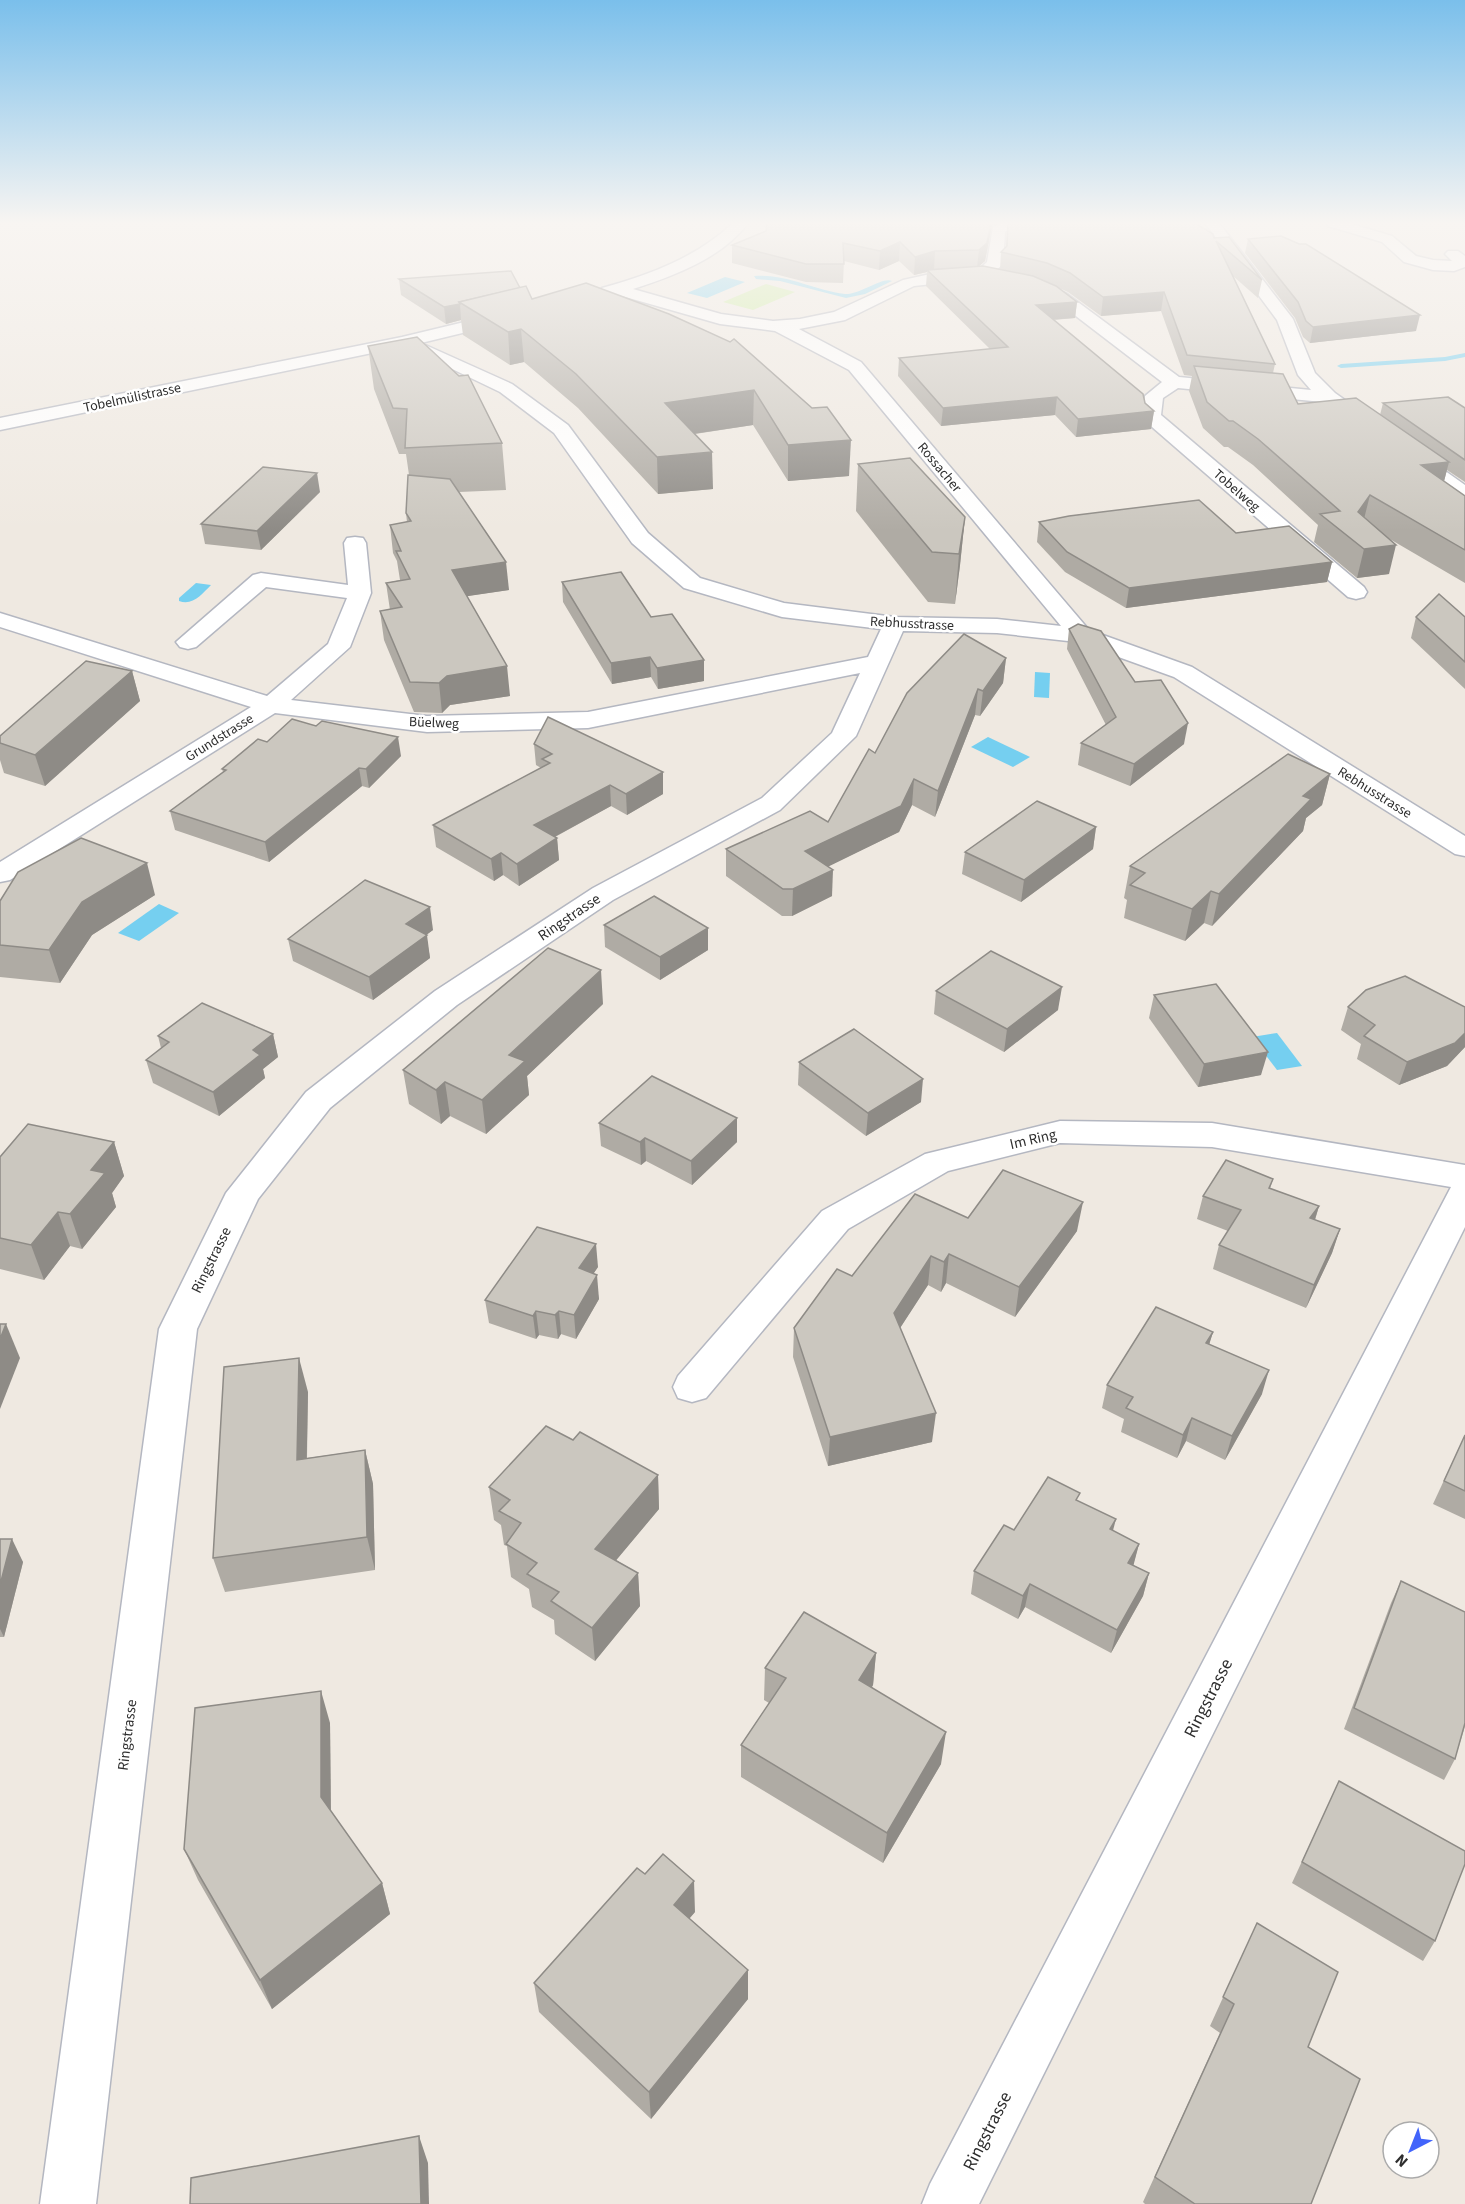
<svg xmlns="http://www.w3.org/2000/svg" width="1465" height="2204" font-family="'Source Sans 3',sans-serif">
  <rect width="100%" height="100%" fill="#efe9e1"/>
  <path fill="#c9ec9a" d="M766,284L795,292L753,310L723,302Z"/>
  <g fill="#75cff0">
    <path d="M725,277L745,282L707,298L687,293Z"/>
    <path d="M196,583L211,585C202,594 193,606 179,601V598Z"/>
    <path d="M1035,672L1050,673L1049,698L1034,697Z"/>
    <path d="M988,737L1030,757L1013,767L971,747Z"/>
    <path d="M159,904L179,913L139,941L118,933Z"/>
    <path d="M1277,1033L1302,1066L1277,1070L1252,1037Z"/>
  </g>
  <g fill="none" stroke-linecap="round" stroke-linejoin="round">
    <g fill="#75cff0" fill-rule="evenodd">
      <path d="M754,276C785,273 814,290 845,294C859,295 883,276 892,281L865,294L846,298L780,281L756,279Z"/>
      <path d="M1465,353V357L1445,361L1341,368L1337,366L1341,364L1445,357Z"/>
    </g>
    <defs>
      <g id="minor">
        <path d="M733,223H748C722,258 674,276 633,289L721,314L773,321L800,319L834,312L903,280L935,273L976,272L987,262L993,227L1001,223H1018L1005,232L1003,264L988,278L914,286L845,320L799,329L861,362L1089,630L1192,667L1465,836V856L1455,854L1174,677L1077,642L997,633L903,631L856,736L780,810L613,900L457,1005L330,1108L258,1199L197,1329L96,2204H40L159,1329L226,1193L306,1092L435,991L593,888L762,798L832,733L860,673L588,728L427,732L275,713L10,880L0,882V862L251,707L0,627V613L267,696L328,644L347,598L266,587L196,647L188,649L180,647L176,642L253,575L261,573L348,585L344,543L347,538L355,537L363,538L366,543L371,593L350,647L291,700L427,716L588,712L868,657L881,629L782,617L684,588L632,543L554,433L500,392L423,355L401,347L0,430V418L402,337L506,312L514,317L512,321L421,343L512,384L568,425L648,533L700,578L784,603L895,617L997,619L1061,626L849,370L775,331L720,324L615,294H602L600,291L602,288C650,275 697,257 733,223Z"/>
        <path d="M1205,223H1219L1293,319L1315,373L1335,393L1465,485V500L1458,498L1323,402L1178,388L1163,398L1161,415L1364,587L1367,592L1364,597L1356,599L1348,597L1144,420L1142,416L1145,396L1162,382L1055,300L1031,289L1029,286L1037,281L1067,294L1179,377L1311,390L1298,375L1277,320Z"/>
        <path d="M1326,223H1348L1392,236L1416,256L1433,260L1452,261L1445,254L1448,251H1458L1465,256V267L1454,271L1433,270L1404,262L1382,242L1328,226Z"/>
        <path d="M1060,1121L1212,1123L1465,1165V1227L979,2204H922L930,2184L1451,1187L1212,1147L1060,1143L948,1171L848,1229L706,1398L692,1402L678,1398L673,1387L678,1376L822,1211L925,1154Z"/>
      </g>
    </defs>
    <use href="#minor" stroke="#b4b7c1" stroke-width="3"/>
    <use href="#minor" fill="#fff" fill-rule="evenodd"/>
  </g>
  <g fill="#afaba4">
    <path d="M1008,223L1214,238L1262,280L1258,298L1233,276L1275,364L1273,373L1298,404L1380,415L1383,403L1465,408V482L1447,470L1444,481L1465,496V583L1388,538L1389,574L1357,578L1314,542L1318,525L1253,465L1228,447H1224L1203,428L1189,391L1192,376L1184,375L1161,311L1101,316L1068,292L1059,288L1077,302L1075,318L1054,320L1154,411L1151,429L1076,437L1055,415L941,426L898,376L899,358L990,349L926,286L927,272L914,275L899,261L879,270L844,261L843,283L806,282L732,263V245L992,225L985,261L978,267L1000,270L1001,252L1006,247Z"/>
    <path d="M1248,239L1299,244L1416,331L1310,343L1303,337L1295,318L1245,253Z"/>
    <path d="M399,279L520,288L532,299L669,314L849,476L788,481L753,425L695,434L713,489L658,494L578,408L524,362L510,365L463,335L461,320L446,324L401,295Z"/>
    <path d="M368,346L502,443L506,490L459,492L509,590L467,596L510,696L450,705L442,713L414,712L384,640L380,611L390,610L386,583L400,580L397,561L393,553L390,525L407,522L406,513L409,475L406,454H399L374,389Z"/>
    <path d="M858,464L965,517L960,565L955,604L928,602L856,511Z"/>
    <path d="M320,492L261,550L205,544L201,524Z"/>
    <path d="M1039,522L1236,533L1332,562L1327,582L1126,608L1065,572L1037,542Z"/>
    <path d="M562,582L651,617L704,660V681L658,689L651,677L612,684L563,602Z"/>
    <path d="M1416,617H1465V689L1411,638Z"/>
    <path d="M1069,629L1135,682L1184,744L1130,786L1078,765L1081,743L1106,725L1067,649Z"/>
    <path d="M1006,658L1003,683L980,716L975,715L935,817L912,805L899,832L828,866L832,896L792,916H782L726,876V849L828,822Z"/>
    <path d="M132,671L140,701L45,786L4,773L0,760V736Z"/>
    <path d="M534,744L663,794L627,815L611,806L555,837L557,838L559,860L519,886L503,875L494,881L436,847L433,825L541,768L536,765Z"/>
    <path d="M401,756L369,788L362,786L269,862L175,830L170,811L223,772L222,769Z"/>
    <path d="M1330,774L1322,805L1306,818L1303,831L1212,926L1204,923L1185,941L1124,918L1127,900L1124,898L1130,866Z"/>
    <path d="M1096,827L1093,849L1021,902L962,874L965,852Z"/>
    <path d="M155,895L92,935L60,983L0,977V901Z"/>
    <path d="M604,925L708,950L660,980L605,947Z"/>
    <path d="M433,930L426,935L430,958L373,1000L293,961L288,939Z"/>
    <path d="M936,991L1058,1010L1004,1052L934,1014Z"/>
    <path d="M1154,995L1261,1075L1198,1087L1149,1018Z"/>
    <path d="M603,1004L527,1076L529,1095L486,1134L450,1116L441,1124L409,1104L403,1070Z"/>
    <path d="M1348,1007H1465V1047L1447,1066L1399,1085L1357,1059L1361,1044L1341,1030Z"/>
    <path d="M273,1034L278,1057L263,1069L265,1078L219,1116L153,1083L146,1060L161,1048L158,1036Z"/>
    <path d="M799,1062L921,1102L866,1136L798,1085Z"/>
    <path d="M737,1118V1142L692,1185L646,1161L641,1165L601,1146L599,1123Z"/>
    <path d="M114,1142L124,1176L112,1193L116,1207L82,1249L70,1246L44,1280L0,1269V1157Z"/>
    <path d="M1273,1179L1270,1189L1319,1206L1315,1220L1340,1229L1332,1253L1306,1308L1213,1269L1219,1245L1228,1231L1197,1219L1203,1196Z"/>
    <path d="M968,1218L1077,1231L1015,1317L946,1283L941,1292L928,1285L900,1328L932,1442L828,1466L793,1357L794,1328L852,1276Z"/>
    <path d="M598,1267L593,1274L599,1299L576,1339L561,1334L558,1339L539,1335L536,1339L489,1323L485,1300Z"/>
    <path d="M1213,1332L1209,1344L1262,1394L1225,1460L1186,1441L1177,1458L1121,1432L1124,1419L1102,1408L1107,1385Z"/>
    <path d="M308,1392L307,1458L365,1450L373,1484L375,1570L225,1592L213,1558Z"/>
    <path d="M1465,1435V1519L1433,1504Z"/>
    <path d="M573,1440L658,1475L659,1509L616,1560L638,1573L640,1606L595,1661L555,1634L554,1620L532,1607L529,1589L511,1577L507,1546L504,1545L501,1525L494,1520L489,1487Z"/>
    <path d="M1079,1501L1113,1531L1139,1544L1133,1565L1149,1573L1143,1596L1111,1653L1025,1607L1018,1619L971,1594L974,1571L1014,1530Z"/>
    <path d="M0,1539L23,1562L4,1637H0Z"/>
    <path d="M1401,1581L1465,1612V1726L1455,1759L1444,1780L1344,1729L1391,1603Z"/>
    <path d="M876,1653L873,1685L872,1687L941,1764L883,1863L741,1777V1745L769,1703L764,1700L765,1668Z"/>
    <path d="M330,1723L331,1811L382,1883L390,1914L272,2009L198,1880L184,1849Z"/>
    <path d="M1339,1781L1435,1941L1423,1961L1292,1883Z"/>
    <path d="M695,1912L689,1919L748,1999L651,2119L539,2012L534,1983Z"/>
    <path d="M1257,1923L1308,2047L1311,2204H1145L1143,2202L1220,2033L1210,2026Z"/>
  </g>
  <g fill="#8e8b86">
    <path d="M991,223H997L992,225L985,261L977,268L979,250Z"/>
    <path d="M900,242L899,261L879,270L880,251Z"/>
    <path d="M935,251L934,270H927V272L914,275L915,257Z"/>
    <path d="M1164,292L1161,311L1101,316L1103,297Z"/>
    <path d="M1077,302L1075,318L1034,321L1036,305Z"/>
    <path d="M460,304L461,320L446,324L444,307Z"/>
    <path d="M1420,315L1416,331L1310,343L1313,327Z"/>
    <path d="M521,329L524,362L510,365L508,332Z"/>
    <path d="M754,390L753,425L666,438L665,403Z"/>
    <path d="M1057,397L1055,415L941,426L943,408Z"/>
    <path d="M1154,411L1151,429L1076,437L1078,419Z"/>
    <path d="M851,440L849,476L788,481V445Z"/>
    <path d="M712,452L713,489L658,494L657,457Z"/>
    <path d="M1449,462L1442,489L1421,465Z"/>
    <path d="M317,473L320,492L261,550L257,531Z"/>
    <path d="M1370,495L1363,523L1358,512Z"/>
    <path d="M965,517L960,565L955,604L959,554Z"/>
    <path d="M1396,545L1389,574L1357,578L1364,549Z"/>
    <path d="M506,562L509,590L455,598L452,570Z"/>
    <path d="M1332,562L1327,582L1126,608L1129,588Z"/>
    <path d="M650,657L651,677L612,684L611,663Z"/>
    <path d="M1006,658L1003,683L980,716L983,691Z"/>
    <path d="M704,660V681L658,689L657,668Z"/>
    <path d="M507,666L510,696L450,705L442,713L439,683L447,676Z"/>
    <path d="M132,671L140,701L45,786L35,755Z"/>
    <path d="M978,689L975,715L935,817L938,791Z"/>
    <path d="M1188,723L1184,744L1130,786L1134,764Z"/>
    <path d="M398,737L401,756L369,788L366,769Z"/>
    <path d="M359,768L362,786L269,862L265,842Z"/>
    <path d="M663,772V794L627,815L626,794Z"/>
    <path d="M1330,774L1322,805L1306,818L1303,831L1212,926L1219,894L1303,796Z"/>
    <path d="M914,779L912,805L899,832L805,878V851Z"/>
    <path d="M610,785L611,806L536,847L534,825Z"/>
    <path d="M1096,827L1093,849L1021,902L1024,880Z"/>
    <path d="M557,838L559,860L519,886L517,864Z"/>
    <path d="M501,853L503,875L494,881L491,859Z"/>
    <path d="M147,863L155,895L92,935L60,983L49,950L82,902Z"/>
    <path d="M833,870L832,896L792,916L793,889Z"/>
    <path d="M1211,891L1204,923L1185,941L1192,909Z"/>
    <path d="M430,907L433,930L410,947L406,924Z"/>
    <path d="M708,928V950L660,980V957Z"/>
    <path d="M427,935L430,958L373,1000L369,977Z"/>
    <path d="M601,970L603,1004L527,1076L529,1095L486,1134L482,1100L509,1055Z"/>
    <path d="M1062,987L1058,1010L1004,1052L1007,1029Z"/>
    <path d="M1465,1033V1047L1447,1066L1399,1085L1407,1062Z"/>
    <path d="M273,1034L278,1057L263,1069L265,1078L219,1116L213,1092L253,1050Z"/>
    <path d="M1268,1052L1261,1075L1198,1087L1204,1064Z"/>
    <path d="M923,1079L921,1102L866,1136L868,1113Z"/>
    <path d="M445,1082L450,1116L441,1124L436,1090Z"/>
    <path d="M737,1118V1142L692,1185L691,1161Z"/>
    <path d="M645,1138L646,1161L641,1165L640,1142Z"/>
    <path d="M114,1142L124,1176L112,1193L116,1207L82,1249L70,1214L91,1170Z"/>
    <path d="M1083,1202L1077,1231L1015,1317L1019,1287Z"/>
    <path d="M1319,1206L1312,1229L1310,1218Z"/>
    <path d="M58,1212L70,1246L44,1280L31,1245Z"/>
    <path d="M1340,1229L1332,1253L1306,1308L1314,1285Z"/>
    <path d="M596,1244L598,1267L581,1292L579,1268Z"/>
    <path d="M949,1254L946,1283L941,1292L944,1262Z"/>
    <path d="M931,1256L928,1285L891,1342L894,1313Z"/>
    <path d="M597,1275L599,1299L576,1339L574,1315Z"/>
    <path d="M536,1311L539,1335L536,1339L533,1316Z"/>
    <path d="M559,1311L561,1334L558,1339L555,1315Z"/>
    <path d="M6,1324L20,1358L0,1409V1339Z"/>
    <path d="M1213,1332L1206,1355V1343Z"/>
    <path d="M299,1358L308,1392L306,1493L297,1460Z"/>
    <path d="M1269,1370L1262,1394L1225,1460L1232,1436Z"/>
    <path d="M936,1413L932,1442L828,1466L830,1437Z"/>
    <path d="M1192,1418L1186,1441L1177,1458L1183,1435Z"/>
    <path d="M365,1450L373,1484L375,1570L367,1537Z"/>
    <path d="M658,1475L659,1509L598,1582L595,1549Z"/>
    <path d="M1116,1519L1110,1542V1529Z"/>
    <path d="M12,1539L23,1562L4,1637L0,1629V1585Z"/>
    <path d="M1139,1544L1133,1567L1128,1563Z"/>
    <path d="M638,1573L640,1606L595,1661L592,1628Z"/>
    <path d="M1149,1573L1143,1596L1111,1653L1117,1630Z"/>
    <path d="M1030,1584L1025,1607L1018,1619L1023,1596Z"/>
    <path d="M876,1653L873,1685L856,1712L859,1680Z"/>
    <path d="M321,1691L330,1723L331,1828L321,1797Z"/>
    <path d="M946,1732L941,1764L883,1863L887,1833Z"/>
    <path d="M694,1881L695,1912L675,1935L674,1905Z"/>
    <path d="M382,1883L390,1914L272,2009L260,1980Z"/>
    <path d="M748,1970V1999L651,2119L649,2092Z"/>
    <path d="M419,2136L428,2163L429,2204H421Z"/>
  </g>
  <g fill="#cbc7bf" stroke="#8e8b86" stroke-width="1.5">
    <path d="M767,223H991L987,243L979,250L935,251L915,257L900,242L880,251L843,243L844,264H806L732,245L766,231Z"/>
    <path d="M1008,223H1195L1213,234L1214,238L1229,237L1262,280L1216,241L1275,364L1187,355L1164,292L1103,297L1070,273L1047,263L1001,252L1007,246Z"/>
    <path d="M1281,236L1299,244H1306L1420,315L1313,327L1306,321L1298,302L1248,239Z"/>
    <path d="M983,266L1033,276L1056,286L1077,302L1036,305L1143,394L1145,403L1154,411L1078,419L1057,397L943,408L899,358L1008,347L927,270Z"/>
    <path d="M511,271L520,288L459,302L460,304L444,307L399,279Z"/>
    <path d="M586,283L669,314L730,342L734,339L812,408L827,407L851,440L788,445L754,390L665,403L712,452L657,457L576,374L521,329L508,332L459,302L526,286L532,299Z"/>
    <path d="M417,337L459,376L468,375L502,443L405,448L407,409L393,408L368,346Z"/>
    <path d="M1194,366L1283,374L1298,404L1356,398L1449,462L1421,465L1465,496V550L1370,495L1358,512L1396,545L1364,549L1320,514L1340,511L1258,439L1233,421H1229L1207,402Z"/>
    <path d="M1448,397L1465,408V460L1383,403Z"/>
    <path d="M910,458L965,517L959,554L932,552L858,464Z"/>
    <path d="M263,467L317,473L257,531L201,524Z"/>
    <path d="M408,475L450,479L506,562L452,570L507,666L447,676L439,683L410,682L380,611L402,607L386,583L410,579L396,551H401L390,525L411,521L406,513Z"/>
    <path d="M1199,500L1236,533L1289,526L1332,562L1129,588L1067,552L1039,522L1069,516Z"/>
    <path d="M621,572L651,617L672,614L704,660L657,668L650,657L611,663L562,582Z"/>
    <path d="M1439,594L1465,617V662L1416,617Z"/>
    <path d="M1078,624L1101,631L1135,682L1161,680L1188,723L1134,764L1081,743L1116,717L1069,629Z"/>
    <path d="M964,634L1006,658L983,691L978,689L938,791L914,779L901,806L805,851L833,870L793,889H783L726,849L810,811L828,822L869,749L875,753L907,693Z"/>
    <path d="M86,661L132,671L35,755L0,743V736Z"/>
    <path d="M548,717L663,772L626,794L610,785L534,825L557,838L517,864L501,853L491,859L433,825L550,763L542,759L552,754L534,744Z"/>
    <path d="M292,719L316,726L322,721L398,737L366,769L359,768L265,842L170,811L226,770L222,769L258,739L267,742Z"/>
    <path d="M1288,754L1330,774L1303,796L1311,799L1219,894L1211,891L1192,909L1130,885L1145,873L1130,866Z"/>
    <path d="M1037,801L1096,827L1024,880L965,852Z"/>
    <path d="M81,838L147,863L82,902L49,950L0,945V901L18,872Z"/>
    <path d="M365,880L430,907L406,924L427,935L369,977L288,939Z"/>
    <path d="M654,896L708,928L660,957L604,925Z"/>
    <path d="M548,948L601,970L509,1055L525,1061L482,1100L445,1082L436,1090L403,1070Z"/>
    <path d="M991,951L1062,987L1007,1029L936,991Z"/>
    <path d="M1405,976L1465,1007V1033L1455,1043L1407,1062L1364,1036L1375,1025L1348,1007L1366,990Z"/>
    <path d="M1216,984L1268,1052L1204,1064L1154,995Z"/>
    <path d="M202,1003L273,1034L253,1050L260,1055L213,1092L146,1060L169,1042L158,1036Z"/>
    <path d="M854,1029L923,1079L868,1113L799,1062Z"/>
    <path d="M652,1076L737,1118L691,1161L645,1138L640,1142L599,1123Z"/>
    <path d="M28,1124L114,1142L91,1170L105,1173L70,1214L58,1212L31,1245L0,1238V1157Z"/>
    <path d="M1226,1160L1273,1179L1269,1188L1319,1206L1310,1218L1340,1229L1314,1285L1219,1245L1241,1210L1203,1196Z"/>
    <path d="M1003,1170L1083,1202L1019,1287L949,1254L944,1262L931,1256L894,1313L936,1413L830,1437L794,1328L837,1269L852,1276L915,1194L968,1218Z"/>
    <path d="M537,1227L596,1244L579,1268L597,1275L574,1315L559,1311L555,1315L536,1311L533,1316L485,1300Z"/>
    <path d="M1156,1307L1213,1332L1206,1343L1269,1370L1232,1436L1192,1418L1183,1435L1126,1408L1133,1397L1107,1385Z"/>
    <path d="M0,1324H6L0,1339Z"/>
    <path d="M299,1358L297,1460L365,1450L367,1537L213,1558L224,1367Z"/>
    <path d="M546,1426L573,1440L580,1432L658,1475L595,1549L638,1573L592,1628L551,1601L559,1592L527,1574L537,1563L506,1544L521,1523L499,1511L510,1500L489,1487Z"/>
    <path d="M1465,1435V1491L1444,1481Z"/>
    <path d="M1048,1477L1080,1493L1076,1500L1116,1519L1110,1529L1139,1544L1128,1563L1149,1573L1117,1630L1030,1584L1023,1596L974,1571L1004,1525L1014,1530Z"/>
    <path d="M0,1539H12L0,1585Z"/>
    <path d="M1401,1581L1465,1612V1723L1455,1759L1354,1708Z"/>
    <path d="M804,1612L876,1653L859,1680L946,1732L887,1833L741,1745L786,1678L765,1668Z"/>
    <path d="M321,1691V1797L382,1883L260,1980L184,1849L195,1708Z"/>
    <path d="M1339,1781L1465,1851V1864L1435,1941L1302,1862Z"/>
    <path d="M663,1854L694,1881L674,1905L748,1970L649,2092L534,1983L637,1868L645,1874Z"/>
    <path d="M1257,1923L1338,1972L1308,2047L1360,2079L1311,2204H1195L1155,2177L1234,2004L1223,1997Z"/>
    <path d="M419,2136L421,2204H190L191,2178Z"/>
  </g>
  <linearGradient id="sky" x2="0" y2="1"><stop stop-color="#7abfeb"/><stop offset="0.42" stop-color="#f8f5f2"/><stop offset="1" stop-color="#f8f5f2" stop-opacity="0"/></linearGradient>
  <rect width="1465" height="531" fill="url(#sky)"/>
  <g text-anchor="middle" stroke-width="5" stroke-linejoin="round" paint-order="stroke">
    <g font-size="14" fill="#2e2e2e" stroke="#fff">
      <text transform="translate(132 397) rotate(-12)" y="5">Tobelmülistrasse</text>
      <text transform="translate(940 467) rotate(50)" y="5">Rossacher</text>
      <text transform="translate(1237 490) rotate(41)" y="5">Tobelweg</text>
      <text transform="translate(912 623) rotate(3)" y="5">Rebhusstrasse</text>
      <text transform="translate(434 722) rotate(2)" y="5">Büelweg</text>
      <text transform="translate(219 737) rotate(-32)" y="5">Grundstrasse</text>
      <text transform="translate(1375 792) rotate(32)" y="5">Rebhusstrasse</text>
    </g>
    <g font-size="15" fill="#2e2e2e" stroke="#fff">
      <text transform="translate(569 917) rotate(-34)" y="5">Ringstrasse</text>
      <text transform="translate(1033 1139) rotate(-13)" y="5">Im Ring</text>
      <text transform="translate(211 1260) rotate(-64)" y="5">Ringstrasse</text>
      <text transform="translate(127 1735) rotate(-83)" y="5">Ringstrasse</text>
    </g>
    <g font-size="18" fill="#2e2e2e" stroke="#fff">
      <text transform="translate(1208 1698) rotate(-63)" y="6">Ringstrasse</text>
      <text transform="translate(987 2131) rotate(-63)" y="6">Ringstrasse</text>
    </g>
  </g>
  <g transform="translate(1411 2150) rotate(222)"><circle r="28" fill="#ffffff" stroke="#ababab" stroke-width="1.5"/>
  <path d="M0-4.5L10 22L0 15L-10 22Z" fill="#4264fb"/>
  <text y="-9" font-size="16" font-weight="bold" text-anchor="middle" fill="#2e2e2e">N</text>
  </g>
</svg>
